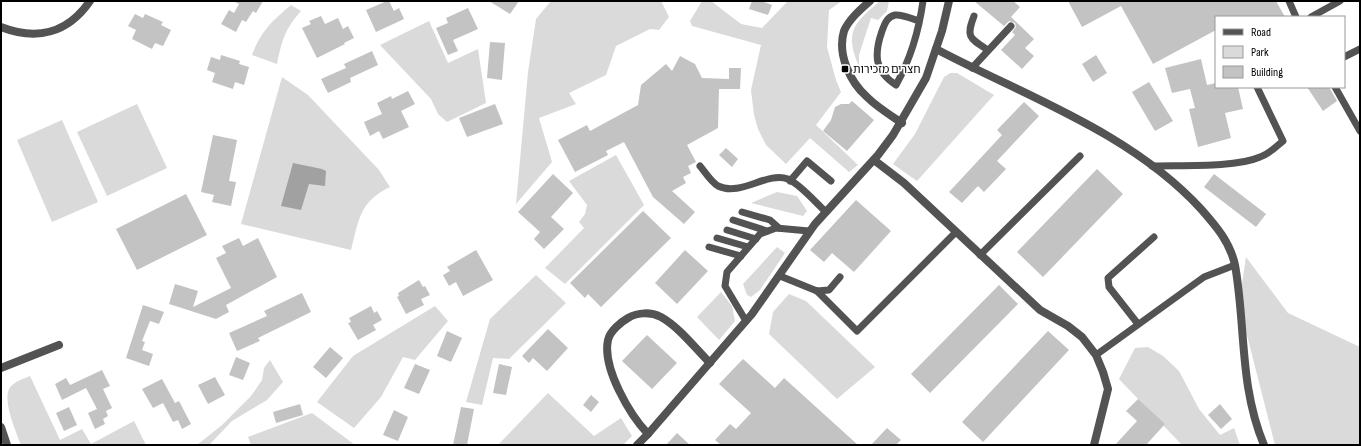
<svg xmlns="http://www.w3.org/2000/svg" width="1361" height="446" font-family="'Sofia Sans Condensed','Noto Sans Hebrew',sans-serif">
  <rect width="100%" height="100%" fill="#fff"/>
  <g fill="#dadada">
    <path d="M551,1H661L669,17L659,30L650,29L616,46L606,75L569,93L576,104L539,118L552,162L516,204L528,72L536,19Z"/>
    <path d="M702,1H711L741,24L762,28L788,1H842L829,10L827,47L836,80L841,92L816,125L858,165L849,172L810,138L786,164L766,145L758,129L754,115L751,90L761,45L692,26L690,21Z"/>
    <path d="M880,1H889L887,11L878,20L871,18L859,55V66C844,32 854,23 880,1Z"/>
    <path d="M291,5L301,11C285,29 282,40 277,64L252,55C261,31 272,21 291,5Z"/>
    <path d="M429,21L448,63L478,49L486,103L447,122L438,114L431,99L380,45Z"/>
    <path d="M950,73H957L994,95L917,181L893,164L915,134L944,77Z"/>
    <path d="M282,77L308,95L379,170L390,187C359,202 359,220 351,250L241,224Z"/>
    <path d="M137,104L167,168L107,196L77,132Z"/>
    <path d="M62,120L98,202L52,222L17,140Z"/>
    <path d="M616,155L644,205L565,284L545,268L584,228L579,222L585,214L587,205L569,181Z"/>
    <path d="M777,192L797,196L807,211L803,216L751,203Z"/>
    <path d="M777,247L785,253L760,290L751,297L747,295L743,284Z"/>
    <path d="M1246,257L1288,313L1360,347V445H1275L1239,304Z"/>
    <path d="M536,275L566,303L509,359L493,358L482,405L466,402L490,319Z"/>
    <path d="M721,292L732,306L735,321L719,340L697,317Z"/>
    <path d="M789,294L806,301L875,367L837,399L769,334L773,312Z"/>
    <path d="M435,306L448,321L415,360L403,357L381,397L354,428L317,402L353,356Z"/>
    <path d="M1148,347L1163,356L1179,371L1199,409L1220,435L1234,428L1240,445H1182L1119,379L1135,348Z"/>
    <path d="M270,360L283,382L267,400L232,421L209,445H197L222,425L251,396L262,380L264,368Z"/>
    <path d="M30,376L60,440L82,429L91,444L134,421L146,445H21C16,432 3,402 9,389C13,382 23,379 30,376Z"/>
    <path d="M548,393L594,436L621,418L632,436L623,445H498Z"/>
    <path d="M312,413L355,445H251L248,437Z"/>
  </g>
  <path fill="#a1a1a1" d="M293,163L322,169L326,171L325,186L309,184L301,210L281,206Z"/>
  <g fill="#c3c3c3">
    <path d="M233,1H263L256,13L253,11L246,22L242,20L236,32L221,24L229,10L234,13L239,4Z"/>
    <path d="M387,1H389L394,11L399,8L404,19L376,32L366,10Z"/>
    <path d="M489,1H519L510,14Z"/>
    <path d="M752,1H761L772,5L768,15L749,9Z"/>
    <path d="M974,1H1013L1020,7L1011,17L1034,39L1025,48L1034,56L1022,69L1001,50L1015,35L1012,32L1016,27L1015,23L1009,21L1004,26Z"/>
    <path d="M1068,1H1276L1285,17H1216V30L1153,64L1121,6L1082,27Z"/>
    <path d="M468,8L478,29L453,40L458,51L448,55L436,28L448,23L446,18Z"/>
    <path d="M135,14L143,18L145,14L163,22L161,25L171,30L163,46L155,43L152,49L132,39L136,30L128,26Z"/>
    <path d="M321,16L325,24L338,18L343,29L348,26L354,38L344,43L345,44L317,58L302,28L311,24L309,21Z"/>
    <path d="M490,42L505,43L502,80L487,78Z"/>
    <path d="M372,51L378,65L350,78L351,82L328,93L321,79L346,68L344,64Z"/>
    <path d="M221,55L240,61L239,64L249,67L244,85L235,82L233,89L212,82L215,73L207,70L211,57L220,60Z"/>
    <path d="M1096,55L1107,73L1093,82L1082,64Z"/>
    <path d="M680,56L695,64L702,78L729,79V68H741L740,89H719L718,128L687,145L696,162L688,166L691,173L683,177L686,183L672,191L695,212L684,224L653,197L624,142L606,151L608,155L575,172L558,140L587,125L590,131L638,105L641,85L666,64L672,71Z"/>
    <path d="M1201,59L1207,85L1216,83V87H1238L1243,109L1225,113L1231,138L1198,147L1189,109L1195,108L1190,89L1172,93L1165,68Z"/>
    <path d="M1149,82L1173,121L1155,131L1132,92Z"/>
    <path d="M1307,87H1329L1337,101L1323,111Z"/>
    <path d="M408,91L415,104L401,111L409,127L383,139L379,131L370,136L364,122L382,114L377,103L391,96L392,99Z"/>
    <path d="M852,101L874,120L847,151L823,131L831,120L835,107L841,104H849Z"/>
    <path d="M1024,102L1039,116L997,161L1006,169L984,192L978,186L962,203L949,192L1002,135L997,130Z"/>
    <path d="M495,104L503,124L467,137L459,118Z"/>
    <path d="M213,135L237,140L229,181L236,182L231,206L212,202L214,195L201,192Z"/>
    <path d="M726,148L738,159L732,167L719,155Z"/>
    <path d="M1097,169L1123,194L1043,277L1017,252Z"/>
    <path d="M553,174L573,193L551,217L564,229L544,249L534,239L540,232L518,212Z"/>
    <path d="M1214,174L1266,214L1256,227L1204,187Z"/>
    <path d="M186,194L207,235L137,270L116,229Z"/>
    <path d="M856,200L891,231L854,272L832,253L824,262L810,250Z"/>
    <path d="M643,211L671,238L601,307L588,294L585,298L570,283Z"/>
    <path d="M239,238L243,246L258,238L277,277L226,305L229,312L216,319L169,304L175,284L198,291L193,307L231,288L216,258L226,253L222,246Z"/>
    <path d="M476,250L493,280L463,296L456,282L449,286L443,275L450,271L447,267Z"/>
    <path d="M685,250L708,271L677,304L655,283Z"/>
    <path d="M419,280L423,287L425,286L430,295L421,299L424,305L406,314L397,297L399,296L398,293Z"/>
    <path d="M999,285L1018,304L930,393L911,374Z"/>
    <path d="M302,293L311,312L258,338L260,341L237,351L229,333L267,316L264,311Z"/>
    <path d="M143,305L164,312L159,324L150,321L142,341L145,342L142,350L153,354L149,366L126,358Z"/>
    <path d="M371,306L374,313L377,311L382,320L373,325L376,330L358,340L348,323L351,322L349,318Z"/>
    <path d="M548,329L568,348L547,371L533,358L529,363L522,356Z"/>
    <path d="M447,331L462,338L451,362L437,356Z"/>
    <path d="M1048,331L1069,350L983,442L962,422Z"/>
    <path d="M647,335L677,363L652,389L622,361Z"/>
    <path d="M330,347L343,358L326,378L313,367Z"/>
    <path d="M236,357L250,363L243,380L229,375Z"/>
    <path d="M743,359L775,388L784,378L858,445H721L715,440L730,424L736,429L751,413L719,384Z"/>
    <path d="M415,364L430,370L419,394L404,388Z"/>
    <path d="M499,364L512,367L506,395L493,393Z"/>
    <path d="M102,370L110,386L103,389L112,408L106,411L108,416L103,419L105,424L95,429L88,413L97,409L86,388L62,400L55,384L66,378L70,385Z"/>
    <path d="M215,377L225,395L208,404L198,385Z"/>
    <path d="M162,379L175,403L179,401L191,424L182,429L178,420L173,422L163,403L153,408L142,389Z"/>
    <path d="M591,395L599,402L591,412L583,405Z"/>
    <path d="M1138,399L1165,424L1146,445H1115L1137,421L1126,411Z"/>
    <path d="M300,404L303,415L276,423L273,412Z"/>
    <path d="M1220,404L1232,419L1221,429L1208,415Z"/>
    <path d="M69,407L77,425L64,431L56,413Z"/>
    <path d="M461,407L474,409L467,445H453Z"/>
    <path d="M394,410L408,417L398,441L383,435Z"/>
    <path d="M887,428L901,440L896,445H871Z"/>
    <path d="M677,433L690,445H666Z"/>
  </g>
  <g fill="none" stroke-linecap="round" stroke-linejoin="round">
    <g stroke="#535353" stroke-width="7">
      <path d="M1289,1L1296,17"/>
      <path d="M974,16C966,37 969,38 988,50"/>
      <path d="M1311,17L1340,1"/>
      <path d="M919,21C912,19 902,14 895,15C887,17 885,23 882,31C874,54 874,71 896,85C910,60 919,30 923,1"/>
      <path d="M1344,57L1360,49"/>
      <path d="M972,68L1011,26"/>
      <path d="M1335,87L1360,131"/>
      <path d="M700,166C705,172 711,182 718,186C741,197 767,171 788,179C800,184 816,203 826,212"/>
      <path d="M1152,166C1181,165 1235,168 1260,157C1269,154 1276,147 1283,141L1257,87"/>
      <path d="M790,181L807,161L831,181"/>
      <path d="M742,212L770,220L779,228"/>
      <path d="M733,220L767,231"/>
      <path d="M727,230L756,239"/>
      <path d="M717,238L748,247"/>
      <path d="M709,247L741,256"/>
      <path d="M980,255L1080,156"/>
      <path d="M780,276L817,291L829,290L840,277"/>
      <path d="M817,291L857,331L956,232"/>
      <path d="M746,321L725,286L727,272L760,234L776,228L809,231"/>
      <path d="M1138,324L1109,287L1108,278L1154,237"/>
      <path d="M1096,355L1204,277L1235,265"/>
    </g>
    <g stroke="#535353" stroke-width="8">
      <path d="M870,1C861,9 849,19 844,31C837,54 850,82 867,97C877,107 890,115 902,123"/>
      <path d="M1,27C37,41 68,33 90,1"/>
      <path d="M936,49C1027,97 1130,132 1201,209C1216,226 1230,242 1235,265C1246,327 1239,385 1264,445"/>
      <path d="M874,160L904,183L1040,310L1068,326L1082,337L1096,355L1103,372L1108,389L1094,445"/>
      <path d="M1,368L59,345"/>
      <path d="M1,427L7,445"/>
      <path d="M637,445L648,434C630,415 602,368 608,340C610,331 621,322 628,318C638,312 651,312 661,317C679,327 695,348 710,363"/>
    </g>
    <path stroke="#535353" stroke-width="8" d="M648,434L752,314L815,224L878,155L893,135L926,78L942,31L949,1"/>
  </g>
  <rect fill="#000" stroke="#fff" stroke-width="1.5" x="841" y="65" width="8" height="8" rx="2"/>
  <g text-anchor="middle" stroke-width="3.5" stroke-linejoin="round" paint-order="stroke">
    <g font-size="11" fill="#000" stroke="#fff" text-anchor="start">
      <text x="853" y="73">חצרים מזכירות</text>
    </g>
  </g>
  <rect width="1361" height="446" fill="none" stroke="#000000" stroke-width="4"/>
  <rect x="1215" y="16" width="130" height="72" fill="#ffffff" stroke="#999999"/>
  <rect x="1223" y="29" width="20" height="6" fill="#535353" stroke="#999999"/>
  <text x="1251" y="36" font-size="12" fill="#000000">Road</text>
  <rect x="1223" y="46" width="20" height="12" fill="#dadada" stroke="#999999"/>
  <text x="1251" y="56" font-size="12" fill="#000000">Park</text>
  <rect x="1223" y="66" width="20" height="12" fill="#c3c3c3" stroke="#999999"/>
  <text x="1251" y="76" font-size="12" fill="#000000">Building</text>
</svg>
